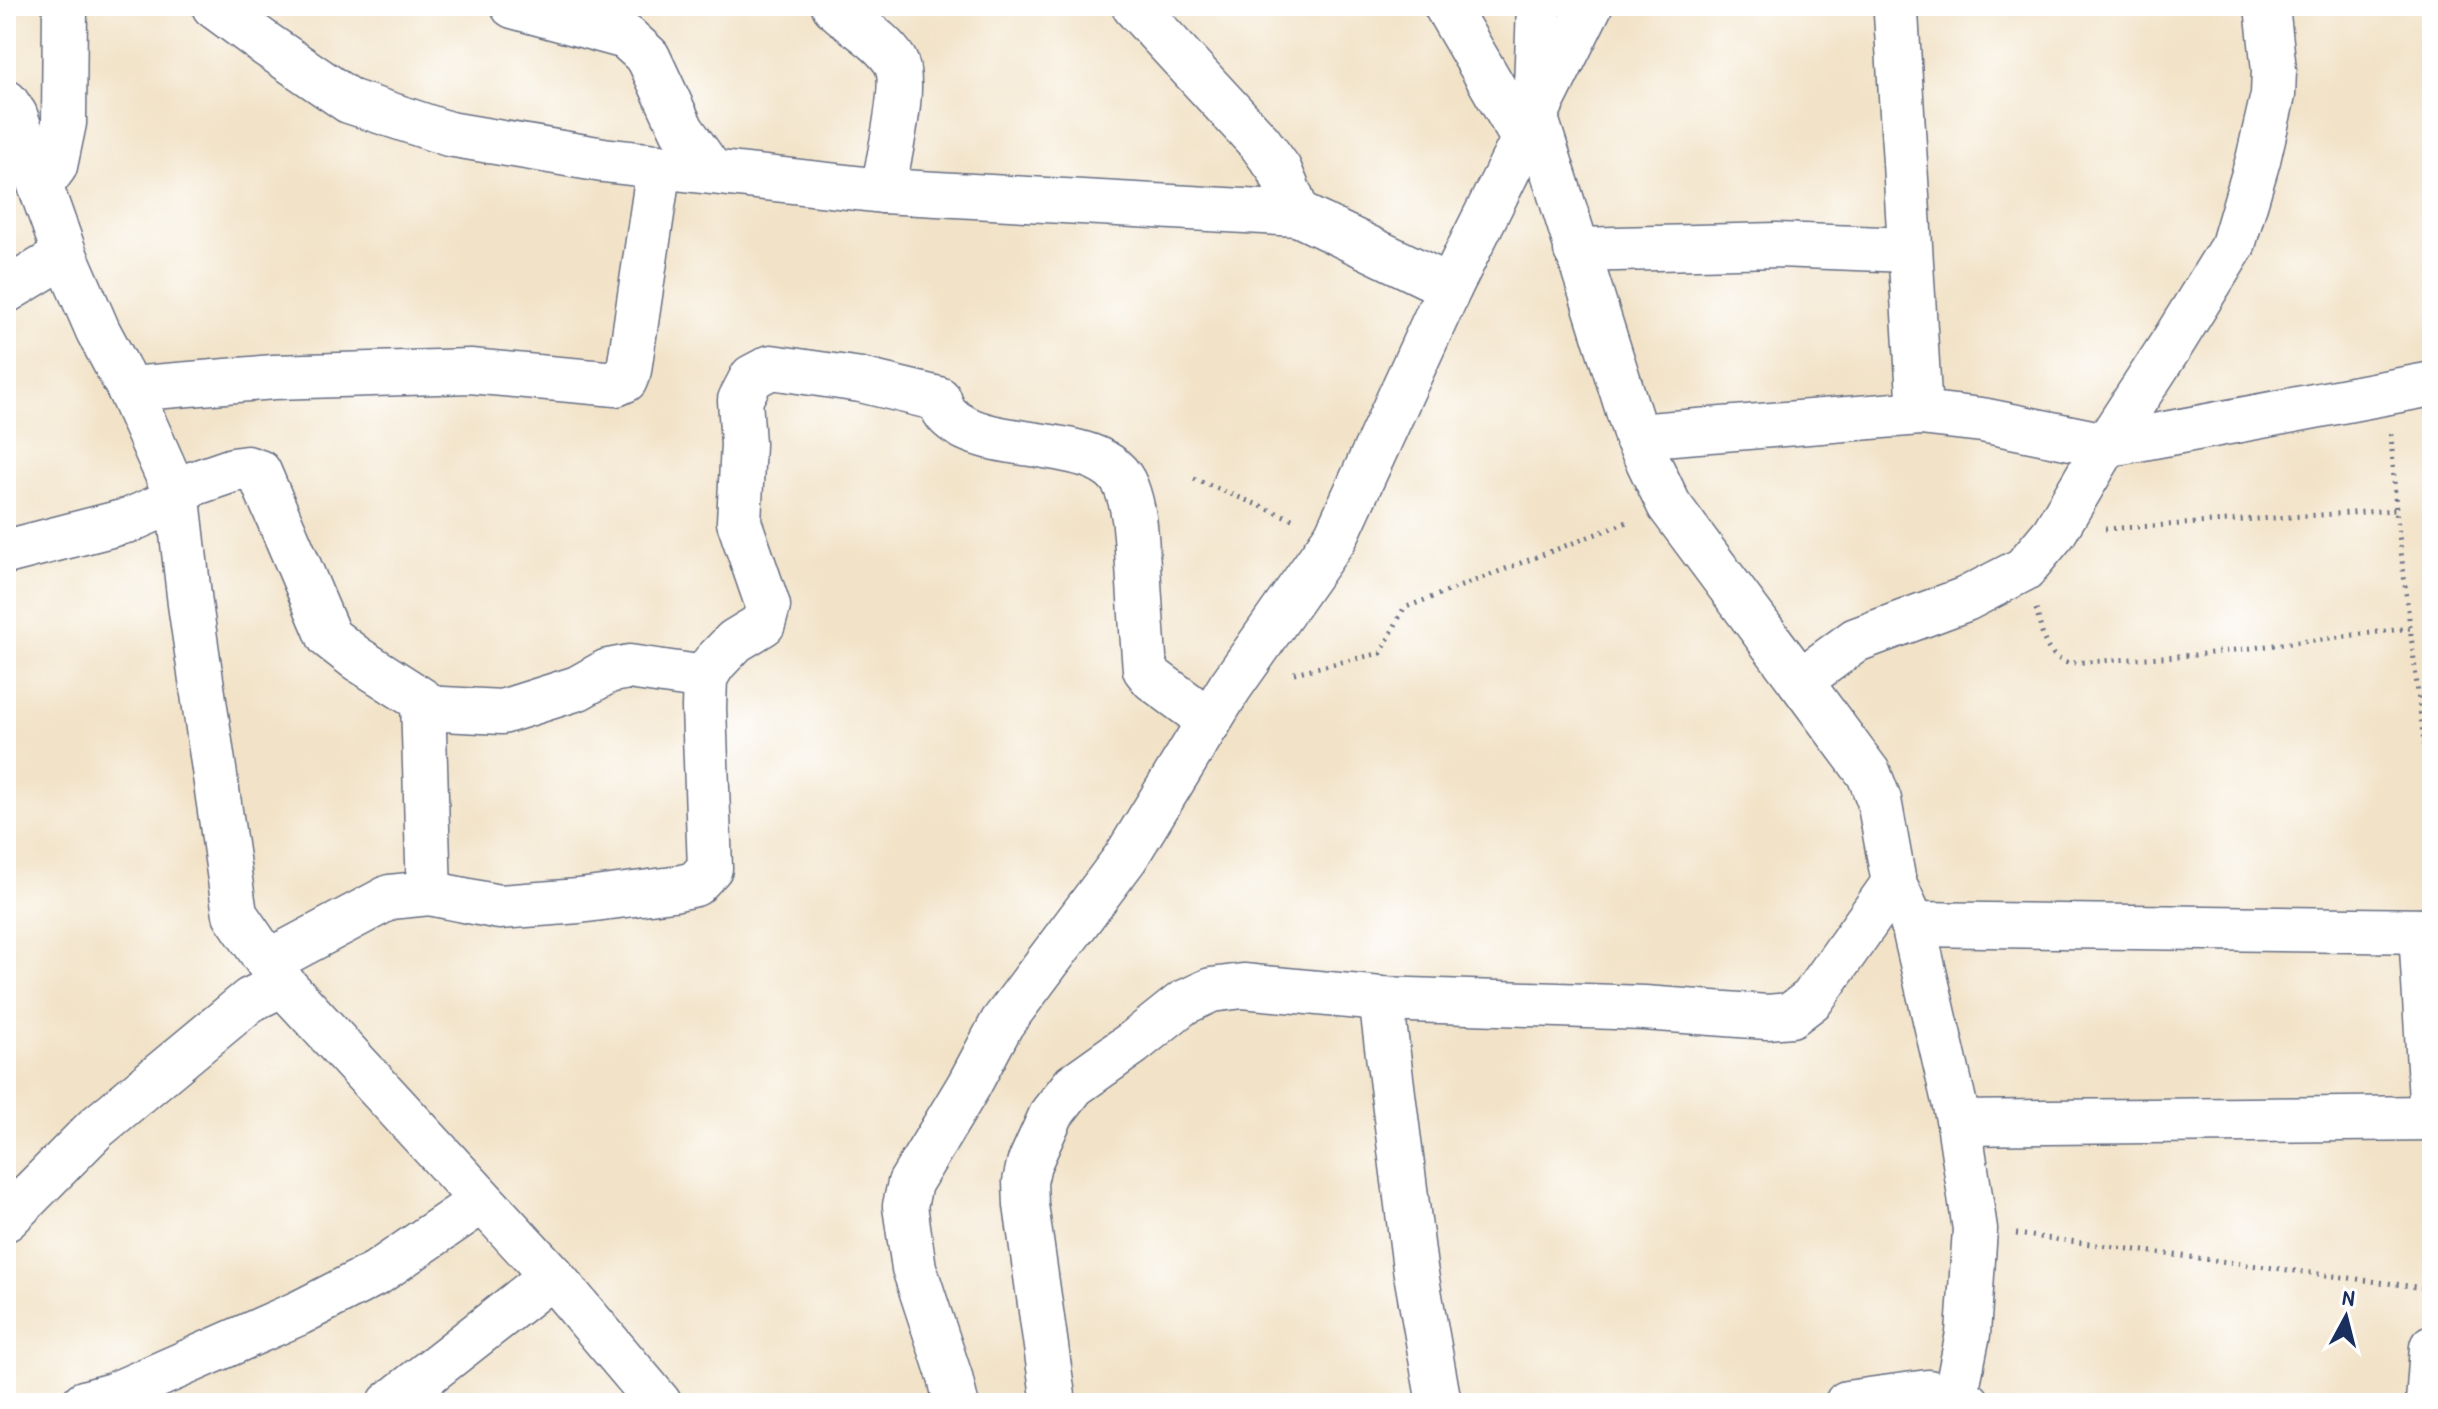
<svg xmlns="http://www.w3.org/2000/svg" width="2438" height="1409" font-family="'Patrick Hand',sans-serif">
  <rect width="100%" height="100%" fill="#fff"/>
  <filter id="ink" filterUnits="userSpaceOnUse"><feTurbulence type="fractalNoise" baseFrequency=".0125" numOctaves="2"/><feDisplacementMap in="SourceGraphic" scale="16" xChannelSelector="R" yChannelSelector="G"/><feConvolveMatrix kernelMatrix="1 2 1 2 8 2 1 2 1" color-interpolation-filters="sRGB"/></filter>
  <filter id="wash" filterUnits="userSpaceOnUse"><feTurbulence type="fractalNoise" baseFrequency=".006" numOctaves="4" result="noise"/><feDisplacementMap in="SourceGraphic" scale="32" xChannelSelector="R" yChannelSelector="G"/><feGaussianBlur stdDeviation="1.8" result="paint"/><feColorMatrix in="noise" values="0 0 0 0 0 0 0 0 0 0 0 0 0 0 0 0 0 1.4 0 .05"/><feComposite in="paint" operator="in"/></filter>
  <g filter="url(#wash)">
    <rect width="100%" height="100%" fill="#f2e3c8"/>
  </g>
  <g filter="url(#ink)">
    <g fill="none" stroke-linecap="round" stroke-linejoin="round">
      <defs>
        <g id="minor">
          <path d="M214,6L267,45L349,101L449,134L603,160L883,191L1298,214"/>
          <path d="M513,6L626,37L648,57L682,130L711,171"/>
          <path d="M834,6C853,25 880,38 895,61C908,83 887,164 883,191"/>
          <path d="M1134,6L1260,143L1279,169L1298,214L1450,287"/>
          <path d="M1446,6L1524,140"/>
          <path d="M1539,6L1535,115L1636,436L1669,505L1869,774L1879,800L1894,883L1913,924L1959,1123L1975,1229L1968,1334L1954,1403"/>
          <path d="M1896,13L1920,413"/>
          <path d="M6,102L15,115L65,255L98,331L129,389L178,499L190,604L235,914L283,984L552,1276L659,1403"/>
          <path d="M41,185L55,166L64,123L65,6"/>
          <path d="M1576,250L1777,245L1909,250"/>
          <path d="M6,291L65,255"/>
          <path d="M129,389L274,377L470,371L616,384L625,380L629,370L659,166"/>
          <path d="M1636,436L1920,413L1982,420L2106,445L2432,384"/>
          <path d="M175,490L233,470L247,468L259,472L329,637L356,658L423,701L429,893"/>
          <path d="M6,552L130,520L178,499"/>
          <path d="M1800,681L1856,640L1966,599L2024,569L2054,533L2106,445L2173,342L2233,245L2258,160L2273,95L2274,70L2267,6"/>
          <path d="M423,708L502,712L578,688L608,671L629,667L705,678"/>
          <path d="M1913,924L2432,931"/>
          <path d="M2421,931L2432,1118"/>
          <path d="M268,962L390,897L429,893L499,907L579,901L673,889L695,884L710,868L704,708L705,678L714,663L735,641L763,624L768,606L739,522L743,444L740,400L752,377L771,367L861,380L939,399C941,404 943,411 947,415C986,458 1104,430 1126,487C1136,512 1136,539 1138,565C1140,600 1142,634 1145,669L1153,679L1210,721"/>
          <path d="M1381,999L1415,1268L1439,1403"/>
          <path d="M1959,1123L2432,1118"/>
          <path d="M6,1219L96,1128L250,1000L283,984"/>
          <path d="M84,1403L113,1395L299,1313L377,1273L482,1201"/>
          <path d="M390,1403L552,1276"/>
          <path d="M956,1403L950,1377L914,1268L905,1206L910,1183L969,1085L1002,1023L1126,857L1230,687L1336,536L1450,287L1590,6"/>
          <path d="M1054,1403L1026,1205L1025,1182L1029,1164L1052,1113L1074,1085L1133,1043L1183,1003L1211,990L1243,986L1381,999L1644,1008L1767,1017L1791,1015L1812,999L1894,883"/>
          <path d="M1847,1403L1928,1392L1968,1403"/>
          <path d="M2428,1403L2432,1347"/>
        </g>
      </defs>
      <use href="#minor" stroke="#666e83" stroke-width="47"/>
      <g stroke="#666e83" stroke-width="5" stroke-dasharray="2 6" stroke-linecap="butt">
        <path d="M2391,434L2396,510L2432,810"/>
        <path d="M1194,479L1297,521"/>
        <path d="M2105,529L2396,510"/>
        <path d="M2036,609C2043,633 2042,654 2068,663L2195,655L2410,628"/>
        <path d="M1294,673L1381,653L1404,608L1630,521"/>
        <path d="M2016,1234L2432,1289"/>
      </g>
      <use href="#minor" stroke="#fff" stroke-width="44"/>
    </g>
  </g>
  <rect width="2438" height="1409" fill="none" stroke="#fff" stroke-width="32"/>
  <g transform="translate(2346 1317) rotate(7)" stroke="#ffffff" stroke-width="6" paint-order="stroke">
  <path d="M0-6L14 30L0 20L-14 30Z" fill="#1b2f5e"/>
  <text y="-12" font-size="22" font-weight="bold" text-anchor="middle" fill="#1b2f5e">N</text>
  </g>
</svg>
